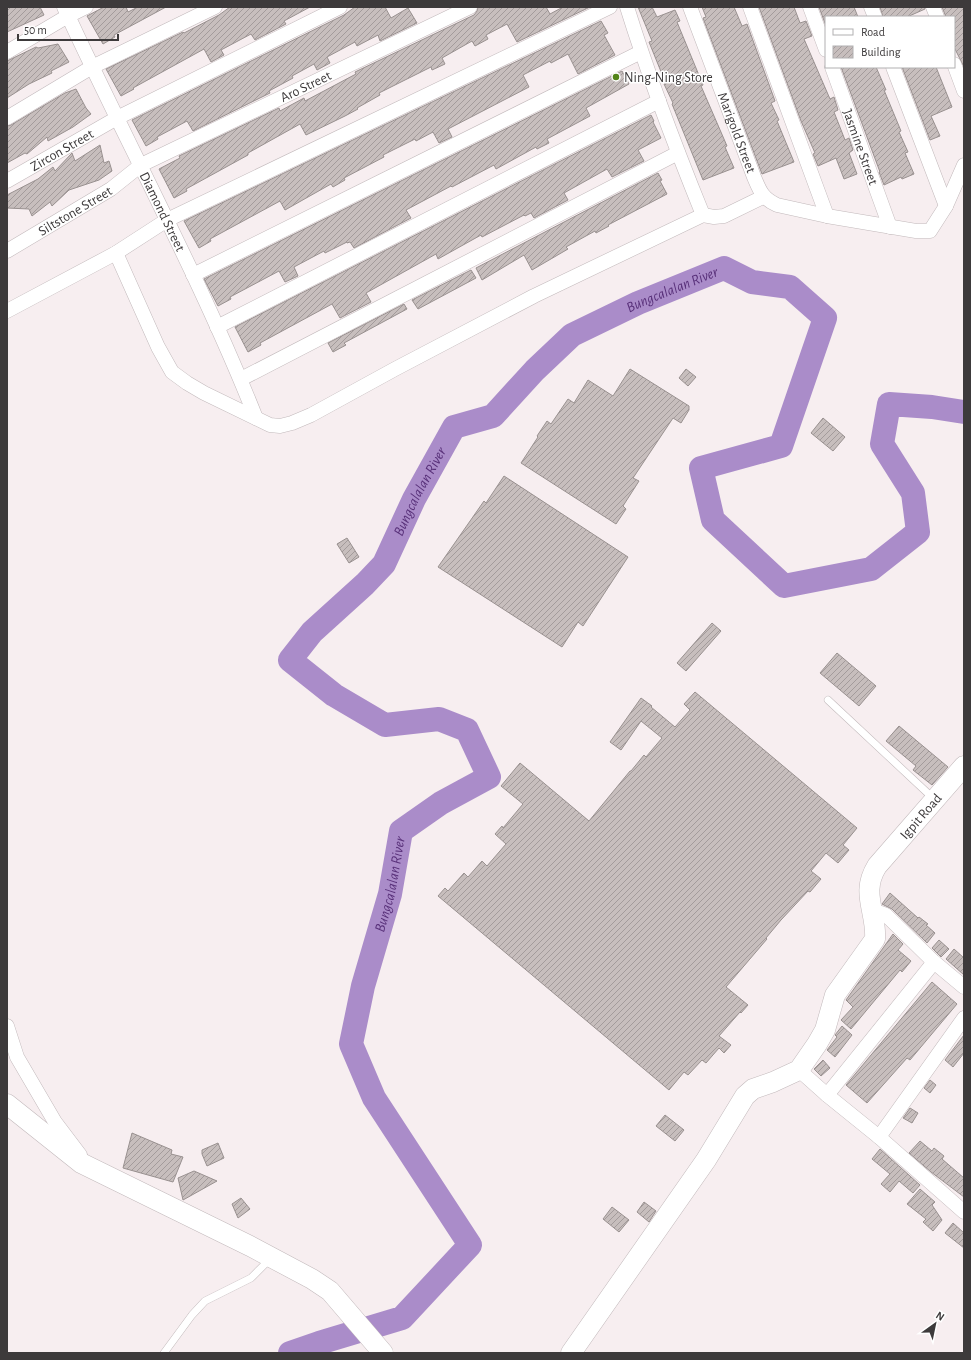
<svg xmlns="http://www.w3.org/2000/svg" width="971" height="1360" font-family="'Alegreya Sans',sans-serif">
  <defs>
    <pattern id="building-hatch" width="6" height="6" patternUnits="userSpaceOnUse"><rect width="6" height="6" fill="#c7bebd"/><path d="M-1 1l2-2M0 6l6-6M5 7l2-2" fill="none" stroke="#a39b9b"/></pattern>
  </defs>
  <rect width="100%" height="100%" fill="#f7eef0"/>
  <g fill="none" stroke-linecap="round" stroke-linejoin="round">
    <path stroke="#aa8cc9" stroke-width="24" id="s1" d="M290,1353L319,1343L402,1318L470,1245L374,1098L351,1044L363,986L390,894L401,831L441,803L489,777L467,730L439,719L385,725L334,695L290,660L312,632L365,584L384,564L414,499L454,427L493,416L535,370L572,335L638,303L724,268L752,282L790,287L825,318L781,446L701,468L713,520L784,586L871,569L918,532L913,493L882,444L889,404L932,407L964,412"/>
  </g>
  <g fill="url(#building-hatch)" stroke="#999190">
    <path d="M7,7H40L44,15L7,32Z"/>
    <path d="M104,7H126L128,12L138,7H166L114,35L115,37L103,44L87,16Z"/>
    <path d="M230,7H310L284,21L286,24L255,40L251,34L221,50L224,55L211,62L204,49L133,88L134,89L121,96L106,69L183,32L184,33L219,15Z"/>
    <path d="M355,7H385L391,18L408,8L417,23L380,41L378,35L357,46L355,42L327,57L330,63L317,70L314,64L292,76L293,78L269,91L270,93L193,131L187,121L157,137L158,139L146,146L132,120L344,15Z"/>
    <path d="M478,7H546L550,14L563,7H590L517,42L507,24L486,35L488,39L475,46L472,41L442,58L445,64L432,70L431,67L379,93L380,95L357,108L358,109L345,116L306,135L300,124L248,153V155L186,189L187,191L174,198L159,169L180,158L179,156L279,108L280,111L304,98L305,101L356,74L355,72L474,15L477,11Z"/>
    <path d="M638,7H652L657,17L675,10L680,21L677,22L703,85L701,86L727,146L725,147L734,168L703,180L672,104L673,103L664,84H666L649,42L652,41Z"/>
    <path d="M702,7H734L742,26L747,24L775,101L771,103L779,120L777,121L794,162L762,174L703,18L706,17Z"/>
    <path d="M759,7H794L800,23L806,21L812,36L804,39L830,99L834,97L838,110L834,112L845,140L849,138L853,150L849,153L857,174L844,179L836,158L818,166L813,154L815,153L801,121Z"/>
    <path d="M819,7H854L858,17H826V26Z"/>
    <path d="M880,7H925V9L907,17H883Z"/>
    <path d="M942,7H964V67L954,47V17H946Z"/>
    <path d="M601,21L608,33L604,35L615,55L578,74L568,54L551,63L550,61L523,75L529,87L448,129L452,137L439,143L433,132L416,141L415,139L383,155L384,157L344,178L345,180L333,187L331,184L285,210L280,201L210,239L211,241L199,248L184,221Z"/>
    <path d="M58,44L69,62L51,71L52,73L29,84L7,98V61L36,47L38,48Z"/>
    <path d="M841,67H876L886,90H884L901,131L899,132L908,152L905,153L914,174L902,179L901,177L884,185L879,172H880Z"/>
    <path d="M902,67H936L952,107L931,116L940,136L930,140Z"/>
    <path d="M622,71L629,84L586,108L590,116L547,139L549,143L537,149L536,147L496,169L494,165L452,187L451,186L406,210L411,218L354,248L350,242L347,243V242L325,253L324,251L294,267L298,276L285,282L279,271L230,297L231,299L218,306L204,279Z"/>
    <path d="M76,89L86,108L91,114L73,127L48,141L47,137L27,154L25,153L7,163V126L11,125L65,93Z"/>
    <path d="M651,115L654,121L653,122L661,138L638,150L644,161L612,177L607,169L564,193L568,200L534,218L531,213L525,216L524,215L482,237L481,235L438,259L436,254L366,293L371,302L340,318L332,304L260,343L261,345L248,352L235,327Z"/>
    <path d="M100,145L104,163L109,161L112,171L99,180L69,190L52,206L50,202L32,216L29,209L7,208V195L38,179L53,167L55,171L72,153L75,161Z"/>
    <path d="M658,173L662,180L660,181L667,194L608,225L609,226L596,233L595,231L566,247L568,249L532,270L524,255L482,280L476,268Z"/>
    <path d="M471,270L476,278L418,309L412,300Z"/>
    <path d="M404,304L407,309L344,343L346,345L333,352L328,343Z"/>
    <path d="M630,369L689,406V410L681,423L673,418L633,478L639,481L623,506L626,509L616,524L521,463L538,437L537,436L547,421L551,424L568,399L574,403L588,380L613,396Z"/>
    <path d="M686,369L696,377L688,386L679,378Z"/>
    <path d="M823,418L845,437L833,451L811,433Z"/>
    <path d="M504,476L628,557L583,626L578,622L562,647L438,567L484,501L486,503Z"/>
    <path d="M347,538L359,557L349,563L337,544Z"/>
    <path d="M712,623L721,631L686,671L677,663Z"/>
    <path d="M837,653L876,686L859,706L820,673Z"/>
    <path d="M695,692L857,828L843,845L849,850L838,863L826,853L811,871L821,879L810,892L808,891L781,920L766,938L767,939L726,987L748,1005L741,1013L740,1012L719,1036L731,1045L724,1053L719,1048L706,1063L702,1060L688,1075L684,1072L669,1090L438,896L445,888L448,891L464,873L468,877L482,861L487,866L506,844L495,834L502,826L503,828L523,804L501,786L520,763L589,821L630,771H631L644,755L646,757L662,738L641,721L621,750L610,742L641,698L652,706L651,707L675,727L690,710L684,704Z"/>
    <path d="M899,726L948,767L932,785L913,770L916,766L886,741Z"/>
    <path d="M890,893L918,918L919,917L928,924L926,925L935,933L927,943L892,909L882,904Z"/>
    <path d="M893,934L903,944L898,950L911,961L902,972L900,970L851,1029L841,1020L853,1007L846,1000Z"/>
    <path d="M939,940L949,949L941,957L932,948Z"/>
    <path d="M954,949L964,958V975L946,959Z"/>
    <path d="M932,982L957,1004L910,1060L907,1058L867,1103L846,1085Z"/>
    <path d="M842,1026L852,1035L835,1057L827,1050L837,1037L835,1035Z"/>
    <path d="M964,1035V1053L953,1067L945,1060Z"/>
    <path d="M823,1060L830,1068L821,1076L814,1069Z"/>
    <path d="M930,1080L936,1085L930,1093L924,1088Z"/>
    <path d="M910,1108L918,1113L912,1123L903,1118Z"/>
    <path d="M665,1115L684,1130L675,1141L656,1126Z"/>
    <path d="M132,1133L172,1150L171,1154L183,1157L173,1182L123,1168Z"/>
    <path d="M920,1141L932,1151L934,1148L944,1156L942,1159L964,1178V1197L931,1172L909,1153Z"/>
    <path d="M218,1143L224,1158L207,1166L202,1154V1150Z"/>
    <path d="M880,1149L920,1185L913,1193L899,1181L890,1192L881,1184L890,1174L872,1159Z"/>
    <path d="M194,1171L217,1181L183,1200L178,1178Z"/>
    <path d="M920,1189L935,1202L932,1205L942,1220L933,1231L923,1222L926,1219L907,1204Z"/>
    <path d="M241,1198L250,1209L238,1218L232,1204Z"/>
    <path d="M644,1202L656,1211L649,1222L637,1212Z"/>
    <path d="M612,1207L629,1220L619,1232L603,1219Z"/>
    <path d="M953,1223L964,1233V1248L945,1233Z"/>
  </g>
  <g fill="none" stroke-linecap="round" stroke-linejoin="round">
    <defs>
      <g id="lane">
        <path d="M828,700L934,799"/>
        <path d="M164,1353L192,1315L205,1301L251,1278L270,1259"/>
      </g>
      <g id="street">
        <path id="s2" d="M64,7C127,144 200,277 256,418"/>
        <path d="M627,7C649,78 675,146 703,215"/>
        <path id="s3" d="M690,7L754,177C760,191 762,198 777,205L827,216L916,231H930L946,206L964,165"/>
        <path d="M750,7L827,216"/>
        <path d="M810,7L826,50"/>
        <path d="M871,7L875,17"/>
        <path d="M933,7L937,17"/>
        <path d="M7,52L68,16L86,7"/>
        <path d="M954,64L964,91"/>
        <path id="s4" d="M832,67L890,227"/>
        <path d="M893,67L946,206"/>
        <path d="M7,118L92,67L215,7"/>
        <path id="s5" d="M7,181L117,118L340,7"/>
        <path id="s6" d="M7,251L111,189L141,165L470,7"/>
        <path d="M116,253L158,347L172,372L187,383L204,393L270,425L280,426L292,423L311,415L395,369L534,296L703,215L714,217L724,216L763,197"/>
        <path d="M193,275L641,52"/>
        <path d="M7,311L116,253L167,220L610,7"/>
        <path d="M217,327L659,101"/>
        <path d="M241,379L678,153"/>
        <path d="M873,912L881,913L886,915L934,962L964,987"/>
        <path d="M7,1026L17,1057L55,1122L80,1155"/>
        <path d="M799,1070L827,1095L879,1137L964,1212"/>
        <path d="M827,1095L934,962"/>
        <path d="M879,1137L964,1018"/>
      </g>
      <g id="secondary">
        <path d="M7,1104L81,1163L250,1246L312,1279L330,1291L383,1353"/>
        <path id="s7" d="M571,1353L706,1160L745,1096L753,1089L773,1082L799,1070L817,1044L825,1030L835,995L875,939C877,912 860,893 877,866L964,766"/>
      </g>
    </defs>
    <use href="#lane" stroke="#c2b9bb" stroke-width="8"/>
    <use href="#street" stroke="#c2b9bb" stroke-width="15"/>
    <use href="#secondary" stroke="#c2b9bb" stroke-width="21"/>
    <use href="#lane" stroke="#fff" stroke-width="7"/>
    <use href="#street" stroke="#fff" stroke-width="14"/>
    <use href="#secondary" stroke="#fff" stroke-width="20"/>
  </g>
  <circle fill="#538519" stroke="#fff" stroke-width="1.5" cx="616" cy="77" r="4"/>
  <g text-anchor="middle" stroke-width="3" stroke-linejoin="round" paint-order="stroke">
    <g font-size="14" fill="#3d3a3b" stroke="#fff" text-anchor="start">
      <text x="624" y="82">Ning-Ning Store</text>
    </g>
    <g font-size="14" fill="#3d3a3b" stroke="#fff">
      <text dy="5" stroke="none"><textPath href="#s6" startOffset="342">Aro Street</textPath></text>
      <text dy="5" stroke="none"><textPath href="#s3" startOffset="134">Marigold Street</textPath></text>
      <text dy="5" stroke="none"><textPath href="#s4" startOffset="85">Jasmine Street</textPath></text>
      <text dy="5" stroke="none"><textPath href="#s5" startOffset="63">Zircon Street</textPath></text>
      <text dy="5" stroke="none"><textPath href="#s6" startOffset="79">Siltstone Street</textPath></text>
      <text dy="5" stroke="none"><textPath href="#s2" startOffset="227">Diamond Street</textPath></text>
      <text dy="5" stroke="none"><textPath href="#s7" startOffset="665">Igpit Road</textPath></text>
    </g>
    <g font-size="15" font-style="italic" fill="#59317a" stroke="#fff">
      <text dy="5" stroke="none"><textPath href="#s1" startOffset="1578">Bungcalalan River</textPath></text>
      <text dy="5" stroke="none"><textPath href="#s1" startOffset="1241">Bungcalalan River</textPath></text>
      <text dy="5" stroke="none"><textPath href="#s1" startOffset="616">Bungcalalan River</textPath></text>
    </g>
  </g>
  <rect width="971" height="1360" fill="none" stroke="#3d3a3b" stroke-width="16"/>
  <rect x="825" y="16" width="130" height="52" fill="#ffffff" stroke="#b1b0b1"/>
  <rect x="833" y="29" width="20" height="6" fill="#ffffff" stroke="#b1b0b1"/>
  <text x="861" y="36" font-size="12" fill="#3d3a3b">Road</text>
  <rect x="833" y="46" width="20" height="12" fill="url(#building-hatch)" stroke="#b1b0b1"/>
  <text x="861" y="56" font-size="12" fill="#3d3a3b">Building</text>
  <g transform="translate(935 1324) rotate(33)" stroke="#ffffff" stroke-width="3" paint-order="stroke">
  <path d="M0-3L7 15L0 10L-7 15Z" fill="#3d3a3b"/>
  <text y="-6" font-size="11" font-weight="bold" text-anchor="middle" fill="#3d3a3b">N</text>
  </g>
  <path d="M18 34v6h100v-6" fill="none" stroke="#3d3a3b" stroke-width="2"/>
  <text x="24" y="34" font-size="12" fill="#3d3a3b" stroke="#ffffff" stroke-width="3" paint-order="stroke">50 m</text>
</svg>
